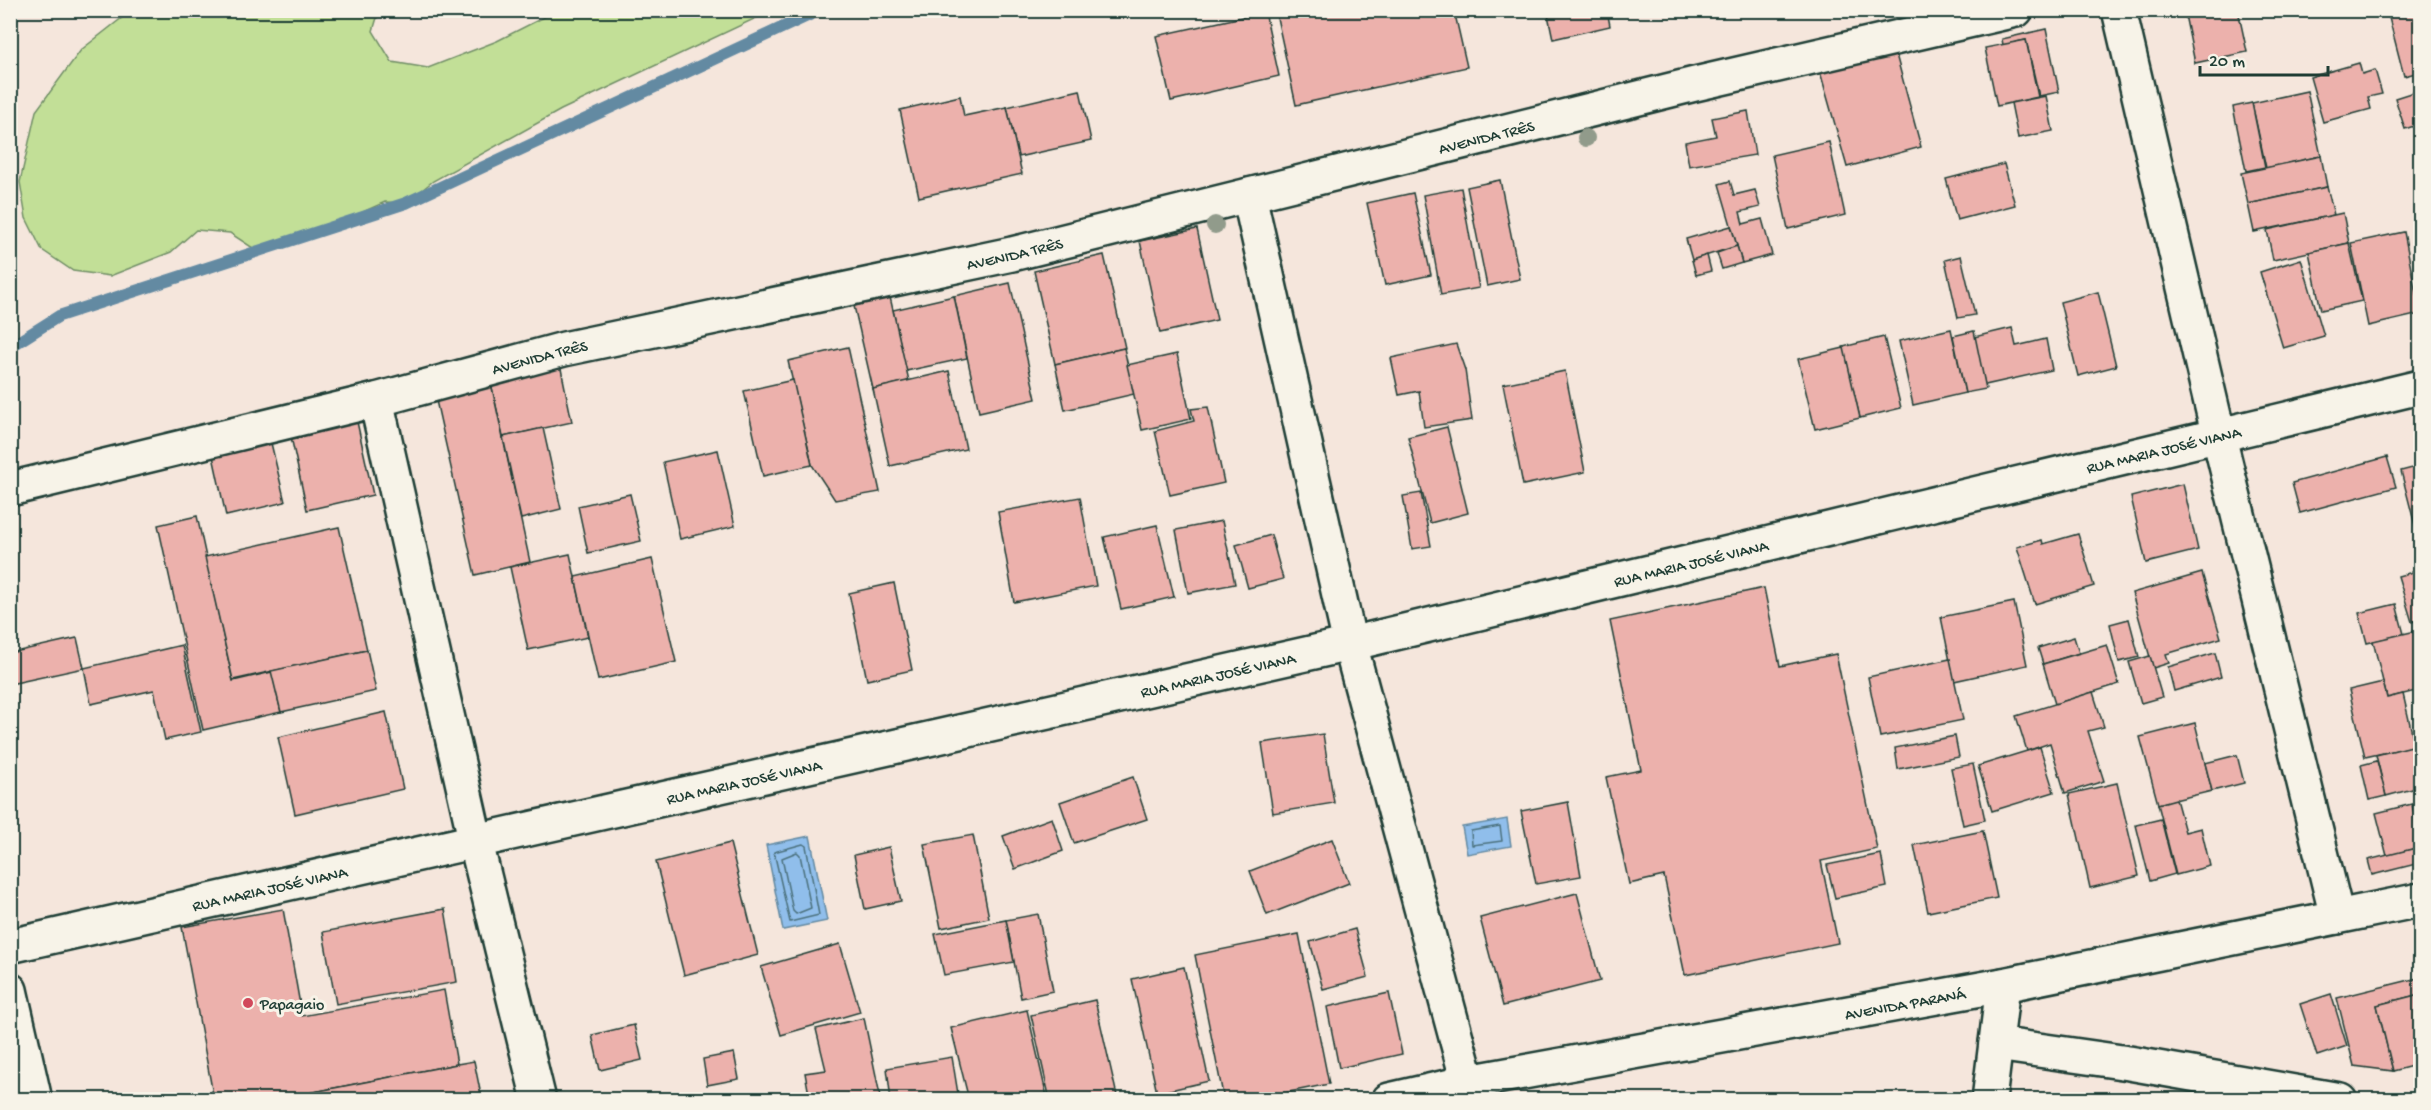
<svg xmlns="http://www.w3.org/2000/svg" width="2431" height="1110" font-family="'Gochi Hand',sans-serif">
  <rect width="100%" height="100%" fill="#f5e6dc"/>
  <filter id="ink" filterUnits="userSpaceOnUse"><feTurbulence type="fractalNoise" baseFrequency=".0167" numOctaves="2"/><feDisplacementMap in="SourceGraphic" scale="12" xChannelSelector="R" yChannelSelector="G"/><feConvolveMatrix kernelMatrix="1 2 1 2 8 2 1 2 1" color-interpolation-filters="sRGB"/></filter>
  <g filter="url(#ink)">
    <path fill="#c2df97" stroke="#708e66" stroke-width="1.5" d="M132,10L379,11L373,31L392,62L428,68L497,41L556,11H771L561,110L433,181L406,203L385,202L291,244L259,252L230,233L196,230L171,252L110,276L73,271L42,250L26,218L20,182L36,111L81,50Z"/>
    <g fill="#90beeb" stroke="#638aa2" stroke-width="1.5">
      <path d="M1507,819L1511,846L1467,854L1462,827Z"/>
      <path d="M810,836L827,921L783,930L766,845Z"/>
    </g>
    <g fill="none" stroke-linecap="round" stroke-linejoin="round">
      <g stroke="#4c717d" stroke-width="1.5">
        <path d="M1500,826L1502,841L1472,845L1471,831Z"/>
        <path d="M803,844L806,846L819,915L790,922L774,852Z"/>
        <path d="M797,852L800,855L811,908L796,914L793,911L782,858Z"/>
      </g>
      <path stroke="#638aa2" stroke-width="12" d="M10,347L59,316L406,203L820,10"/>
    </g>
    <g fill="#ecb1ac" stroke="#1f3d34" stroke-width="1.5">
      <path d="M1289,10H1454L1467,67L1296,105L1276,13Z"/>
      <path d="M1547,10H1607L1610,26L1553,39Z"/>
      <path d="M2184,10H2238L2247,52L2195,63Z"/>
      <path d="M2387,10H2420V72L2404,76Z"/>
      <path d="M1265,12L1279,76L1171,101L1156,36Z"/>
      <path d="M2046,29L2059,92L2039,96L2026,40L2003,45L2002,39Z"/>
      <path d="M2026,40L2038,97L1997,106L1985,48Z"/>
      <path d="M1894,47L1921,147L1847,167L1819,68Z"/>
      <path d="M2359,63L2362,74L2375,70L2382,94L2368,97L2371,109L2323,122L2310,77Z"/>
      <path d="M1080,90L1091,141L1018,157L1007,107Z"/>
      <path d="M2420,90V124L2405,129L2395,98Z"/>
      <path d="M2307,91L2321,156L2266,168L2252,103Z"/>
      <path d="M960,96L964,116L1007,107L1022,174L919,197L900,110Z"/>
      <path d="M2046,96L2053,131L2018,138L2011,103Z"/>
      <path d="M2252,103L2265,167L2246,171L2233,107Z"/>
      <path d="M1748,111L1755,155L1689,166L1685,142L1716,136L1712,118Z"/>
      <path d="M1829,142L1845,215L1788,229L1772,155Z"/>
      <path d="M2321,156L2327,187L2248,204L2241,173Z"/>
      <path d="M2004,164L2015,205L1957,220L1946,179Z"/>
      <path d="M1500,180L1520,279L1487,286L1467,187Z"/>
      <path d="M1730,181L1734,195L1755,190L1760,207L1740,212L1743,224L1762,219L1772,255L1742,263L1719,184Z"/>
      <path d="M2327,187L2334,215L2254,232L2248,204Z"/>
      <path d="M1461,188L1479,288L1441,295L1423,195Z"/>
      <path d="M1413,193L1431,275L1385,285L1367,203Z"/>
      <path d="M2343,213L2349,243L2273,260L2267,230Z"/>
      <path d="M1731,226L1737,246L1692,260L1686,239Z"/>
      <path d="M1197,229L1217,320L1160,333L1140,241Z"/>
      <path d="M2404,232L2420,314L2368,326L2351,243Z"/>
      <path d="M2349,243L2362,301L2321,310L2309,252Z"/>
      <path d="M1737,246L1742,263L1722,269L1717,253Z"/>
      <path d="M1104,255L1125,348L1055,364L1034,271Z"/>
      <path d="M1707,255L1711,271L1696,275L1692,260Z"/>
      <path d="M1961,256L1975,315L1958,318L1945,260Z"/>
      <path d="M2301,259L2324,336L2283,348L2260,272Z"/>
      <path d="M1010,283L1036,399L979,412L954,296Z"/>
      <path d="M2098,292L2116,366L2078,376L2060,302Z"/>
      <path d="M954,296L967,358L906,371L893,310Z"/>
      <path d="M890,297L909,381L873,389L854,306Z"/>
      <path d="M2012,328L2016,346L2046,339L2052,370L1985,385L1974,337Z"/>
      <path d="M1951,329L1965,393L1913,405L1899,341Z"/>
      <path d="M1974,331L1986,389L1965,393L1953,336Z"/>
      <path d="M1884,337L1901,408L1860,418L1843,347Z"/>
      <path d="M1456,344L1465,370L1472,420L1424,427L1419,391L1399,395L1391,358Z"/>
      <path d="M848,347L880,492L835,500L812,465L788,361Z"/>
      <path d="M1124,348L1134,394L1065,410L1055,364Z"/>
      <path d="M1844,348L1860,418L1815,429L1798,359Z"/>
      <path d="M1177,354L1191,419L1142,430L1127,365Z"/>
      <path d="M559,359L572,422L503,437L489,374Z"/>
      <path d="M949,371L966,449L890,466L873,389Z"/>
      <path d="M1565,371L1585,472L1523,485L1503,384Z"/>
      <path d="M489,374L530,562L475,575L433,387Z"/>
      <path d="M793,380L812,465L763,476L744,391Z"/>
      <path d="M1208,407L1224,483L1170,495L1155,431L1194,421L1191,409Z"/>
      <path d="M354,408L373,495L307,510L288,423Z"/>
      <path d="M1447,427L1468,513L1430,523L1408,437Z"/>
      <path d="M543,428L561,509L521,519L503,437Z"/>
      <path d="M271,443L285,502L226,516L213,456Z"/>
      <path d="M718,450L735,526L680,539L663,462Z"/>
      <path d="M2387,457L2396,487L2300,513L2292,483Z"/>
      <path d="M2420,466V545L2401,471Z"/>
      <path d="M2183,484L2198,550L2146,563L2131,497Z"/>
      <path d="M1421,493L1431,546L1412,549L1403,496Z"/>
      <path d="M630,494L641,541L588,553L578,506Z"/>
      <path d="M1080,497L1096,586L1014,602L998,512Z"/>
      <path d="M197,516L233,681L272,672L281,712L203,730L158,525Z"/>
      <path d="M1222,521L1235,584L1188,593L1176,530Z"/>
      <path d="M1157,525L1174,597L1121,609L1104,537Z"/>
      <path d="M339,527L367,650L233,680L205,557Z"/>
      <path d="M2078,534L2094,586L2035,604L2017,547L2042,540L2043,544Z"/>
      <path d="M1271,535L1283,579L1248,588L1236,545Z"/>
      <path d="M570,554L588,637L528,650L510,567Z"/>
      <path d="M652,559L676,662L598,680L575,577Z"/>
      <path d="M2420,570V619L2412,622L2398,576Z"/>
      <path d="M2202,573L2221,638L2166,654L2169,663L2153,668L2132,593Z"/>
      <path d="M894,583L912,670L867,680L849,593Z"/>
      <path d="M1764,588L1780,666L1836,654L1877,849L1821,861L1838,943L1685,975L1664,876L1629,884L1606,777L1641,770L1610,621Z"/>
      <path d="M2014,602L2027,665L1954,681L1941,617Z"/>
      <path d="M2396,604L2404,634L2367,643L2359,613Z"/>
      <path d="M2129,619L2139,657L2119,662L2110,624Z"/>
      <path d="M2420,630V690L2387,698L2373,641Z"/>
      <path d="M2074,637L2079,653L2043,664L2038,648Z"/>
      <path d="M77,638L84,668L10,684V653Z"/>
      <path d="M182,645L201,732L165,740L154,690L91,704L84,668Z"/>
      <path d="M2107,645L2119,684L2055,704L2043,664Z"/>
      <path d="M367,650L376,691L281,712L271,671Z"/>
      <path d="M2215,653L2221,677L2174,691L2168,667Z"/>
      <path d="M2150,656L2162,697L2141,703L2129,662Z"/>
      <path d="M1950,659L1963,720L1880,737L1868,677Z"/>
      <path d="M2383,682L2387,698L2403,694L2415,746L2365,757L2349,690Z"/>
      <path d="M2093,692L2104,727L2088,731L2104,781L2065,793L2050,743L2027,751L2016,716Z"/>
      <path d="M386,712L403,789L295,814L278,737Z"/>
      <path d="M2195,723L2212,791L2158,804L2140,737Z"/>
      <path d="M1323,734L1334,803L1273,813L1262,743Z"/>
      <path d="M1955,736L1959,757L1898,769L1895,748Z"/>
      <path d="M2420,744V787L2386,796L2376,755Z"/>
      <path d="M2040,747L2054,792L1992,811L1978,766Z"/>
      <path d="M2237,755L2244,783L2212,791L2205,763Z"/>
      <path d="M2377,761L2386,796L2369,800L2361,765Z"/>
      <path d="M1973,764L1985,820L1963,825L1951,768Z"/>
      <path d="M1133,777L1147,819L1074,843L1060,802Z"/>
      <path d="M2117,783L2139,876L2090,888L2069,794Z"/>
      <path d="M2420,787V807H2419L2414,789Z"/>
      <path d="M2176,799L2185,832L2201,828L2210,866L2176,875L2158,804Z"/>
      <path d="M1568,802L1581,876L1536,884L1521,811Z"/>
      <path d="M2412,804L2420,847L2387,856L2376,813Z"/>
      <path d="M1052,818L1063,851L1015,869L1003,836Z"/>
      <path d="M2161,819L2175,874L2150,881L2136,825Z"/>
      <path d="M1983,831L1997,898L1928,912L1914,845Z"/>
      <path d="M973,835L989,918L941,928L924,844Z"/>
      <path d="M1332,839L1349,883L1267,915L1250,871Z"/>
      <path d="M730,843L758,955L684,975L656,862Z"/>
      <path d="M889,847L901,901L865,909L854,855Z"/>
      <path d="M2420,847V863L2372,875L2368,860Z"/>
      <path d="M1881,854L1887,887L1835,898L1827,865Z"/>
      <path d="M1577,893L1600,981L1503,1006L1480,918Z"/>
      <path d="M283,909L302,1016L444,990L457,1064L273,1100H214L182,927Z"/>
      <path d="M445,909L457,982L336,1004L323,932Z"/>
      <path d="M1038,914L1053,991L1021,998L1006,920Z"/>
      <path d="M1006,920L1014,962L944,975L935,934Z"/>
      <path d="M1355,929L1368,977L1323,989L1310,942Z"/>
      <path d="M1299,934L1329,1084L1250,1100H1224L1195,955Z"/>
      <path d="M840,944L860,1012L781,1035L761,967Z"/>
      <path d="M1184,967L1209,1081L1157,1093L1132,979Z"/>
      <path d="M2418,978L2420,994L2377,1005L2393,1071L2354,1066L2337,998Z"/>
      <path d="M1389,993L1402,1054L1339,1068L1327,1007Z"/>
      <path d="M2331,994L2347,1046L2317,1056L2300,1004Z"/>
      <path d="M2420,994V1064L2393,1071L2377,1005Z"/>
      <path d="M1095,1000L1118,1100H1050L1031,1015Z"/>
      <path d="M1027,1010L1047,1097L1037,1100H969L951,1028Z"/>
      <path d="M864,1018L881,1100H810L805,1073L826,1070L816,1029Z"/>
      <path d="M634,1025L642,1060L600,1070L592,1035Z"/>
      <path d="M734,1053L739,1079L707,1085L703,1059Z"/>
      <path d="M952,1057L959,1100H891L887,1068Z"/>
      <path d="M474,1061L482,1100H273L457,1064Z"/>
    </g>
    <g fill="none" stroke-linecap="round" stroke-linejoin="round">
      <defs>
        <g id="minor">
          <path d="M2119,10L2219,437L2337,917"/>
          <path d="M1249,195L1350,644L1468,1082"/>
          <path d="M376,400L476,843L539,1100"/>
          <path id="s1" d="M10,489L376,400L564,349L1012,254L1695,84L2016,10"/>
          <path id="s2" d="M10,946L1350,644L2420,387"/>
          <path d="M1996,1044L2129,1063L2340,1100"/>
          <path id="s3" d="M1389,1100L1468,1082L2003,985L2420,900"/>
          <path d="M1989,1100L2003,985"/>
        </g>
        <path id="highway" d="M10,990L35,1100"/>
      </defs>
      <use href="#minor" stroke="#1f3d34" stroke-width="38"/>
      <use href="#highway" stroke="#1f3d34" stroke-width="38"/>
      <use href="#minor" stroke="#f7f3e8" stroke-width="33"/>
      <use href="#highway" stroke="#f7f3e8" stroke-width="33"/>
    </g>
    <g fill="#919b8b">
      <circle cx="1586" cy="138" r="9"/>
      <circle cx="1215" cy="225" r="9"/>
    </g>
  </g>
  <circle fill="#d1495b" stroke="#f7f3e8" stroke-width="2" cx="248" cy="1003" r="6"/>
  <g text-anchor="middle" stroke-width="6" stroke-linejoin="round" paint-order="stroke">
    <g font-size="16" fill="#1f3d34" stroke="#f7f3e8">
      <text dy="6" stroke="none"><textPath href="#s1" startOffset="1518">AVENIDA TRÊS</textPath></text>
      <text dy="6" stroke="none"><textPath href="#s1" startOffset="1032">AVENIDA TRÊS</textPath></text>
      <text dy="6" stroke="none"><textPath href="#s1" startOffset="546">AVENIDA TRÊS</textPath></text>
      <text dy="6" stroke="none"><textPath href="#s2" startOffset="2210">RUA MARIA JOSÉ VIANA</textPath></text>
      <text dy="6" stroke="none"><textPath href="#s2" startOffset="1724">RUA MARIA JOSÉ VIANA</textPath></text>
      <text dy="6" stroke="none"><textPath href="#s2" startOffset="1238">RUA MARIA JOSÉ VIANA</textPath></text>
      <text dy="6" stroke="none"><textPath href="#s2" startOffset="752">RUA MARIA JOSÉ VIANA</textPath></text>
      <text dy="6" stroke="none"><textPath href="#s2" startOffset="266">RUA MARIA JOSÉ VIANA</textPath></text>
      <text dy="6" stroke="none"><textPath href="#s3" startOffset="525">AVENIDA PARANÁ</textPath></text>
    </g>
    <g font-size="16" fill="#1f3d34" stroke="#f7f3e8" text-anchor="start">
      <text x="260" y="1009">Papagaio</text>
    </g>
  </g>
  <rect width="2431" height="1110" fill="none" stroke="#f7f3e8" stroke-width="36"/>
  <rect x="18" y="18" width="2395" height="1074" fill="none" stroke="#1f3d34" stroke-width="2" filter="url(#ink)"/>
  <path d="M2200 66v9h128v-9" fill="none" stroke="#1f3d34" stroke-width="3"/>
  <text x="2209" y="66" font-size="18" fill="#1f3d34" stroke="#f7f3e8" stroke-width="4.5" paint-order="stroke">20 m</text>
</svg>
